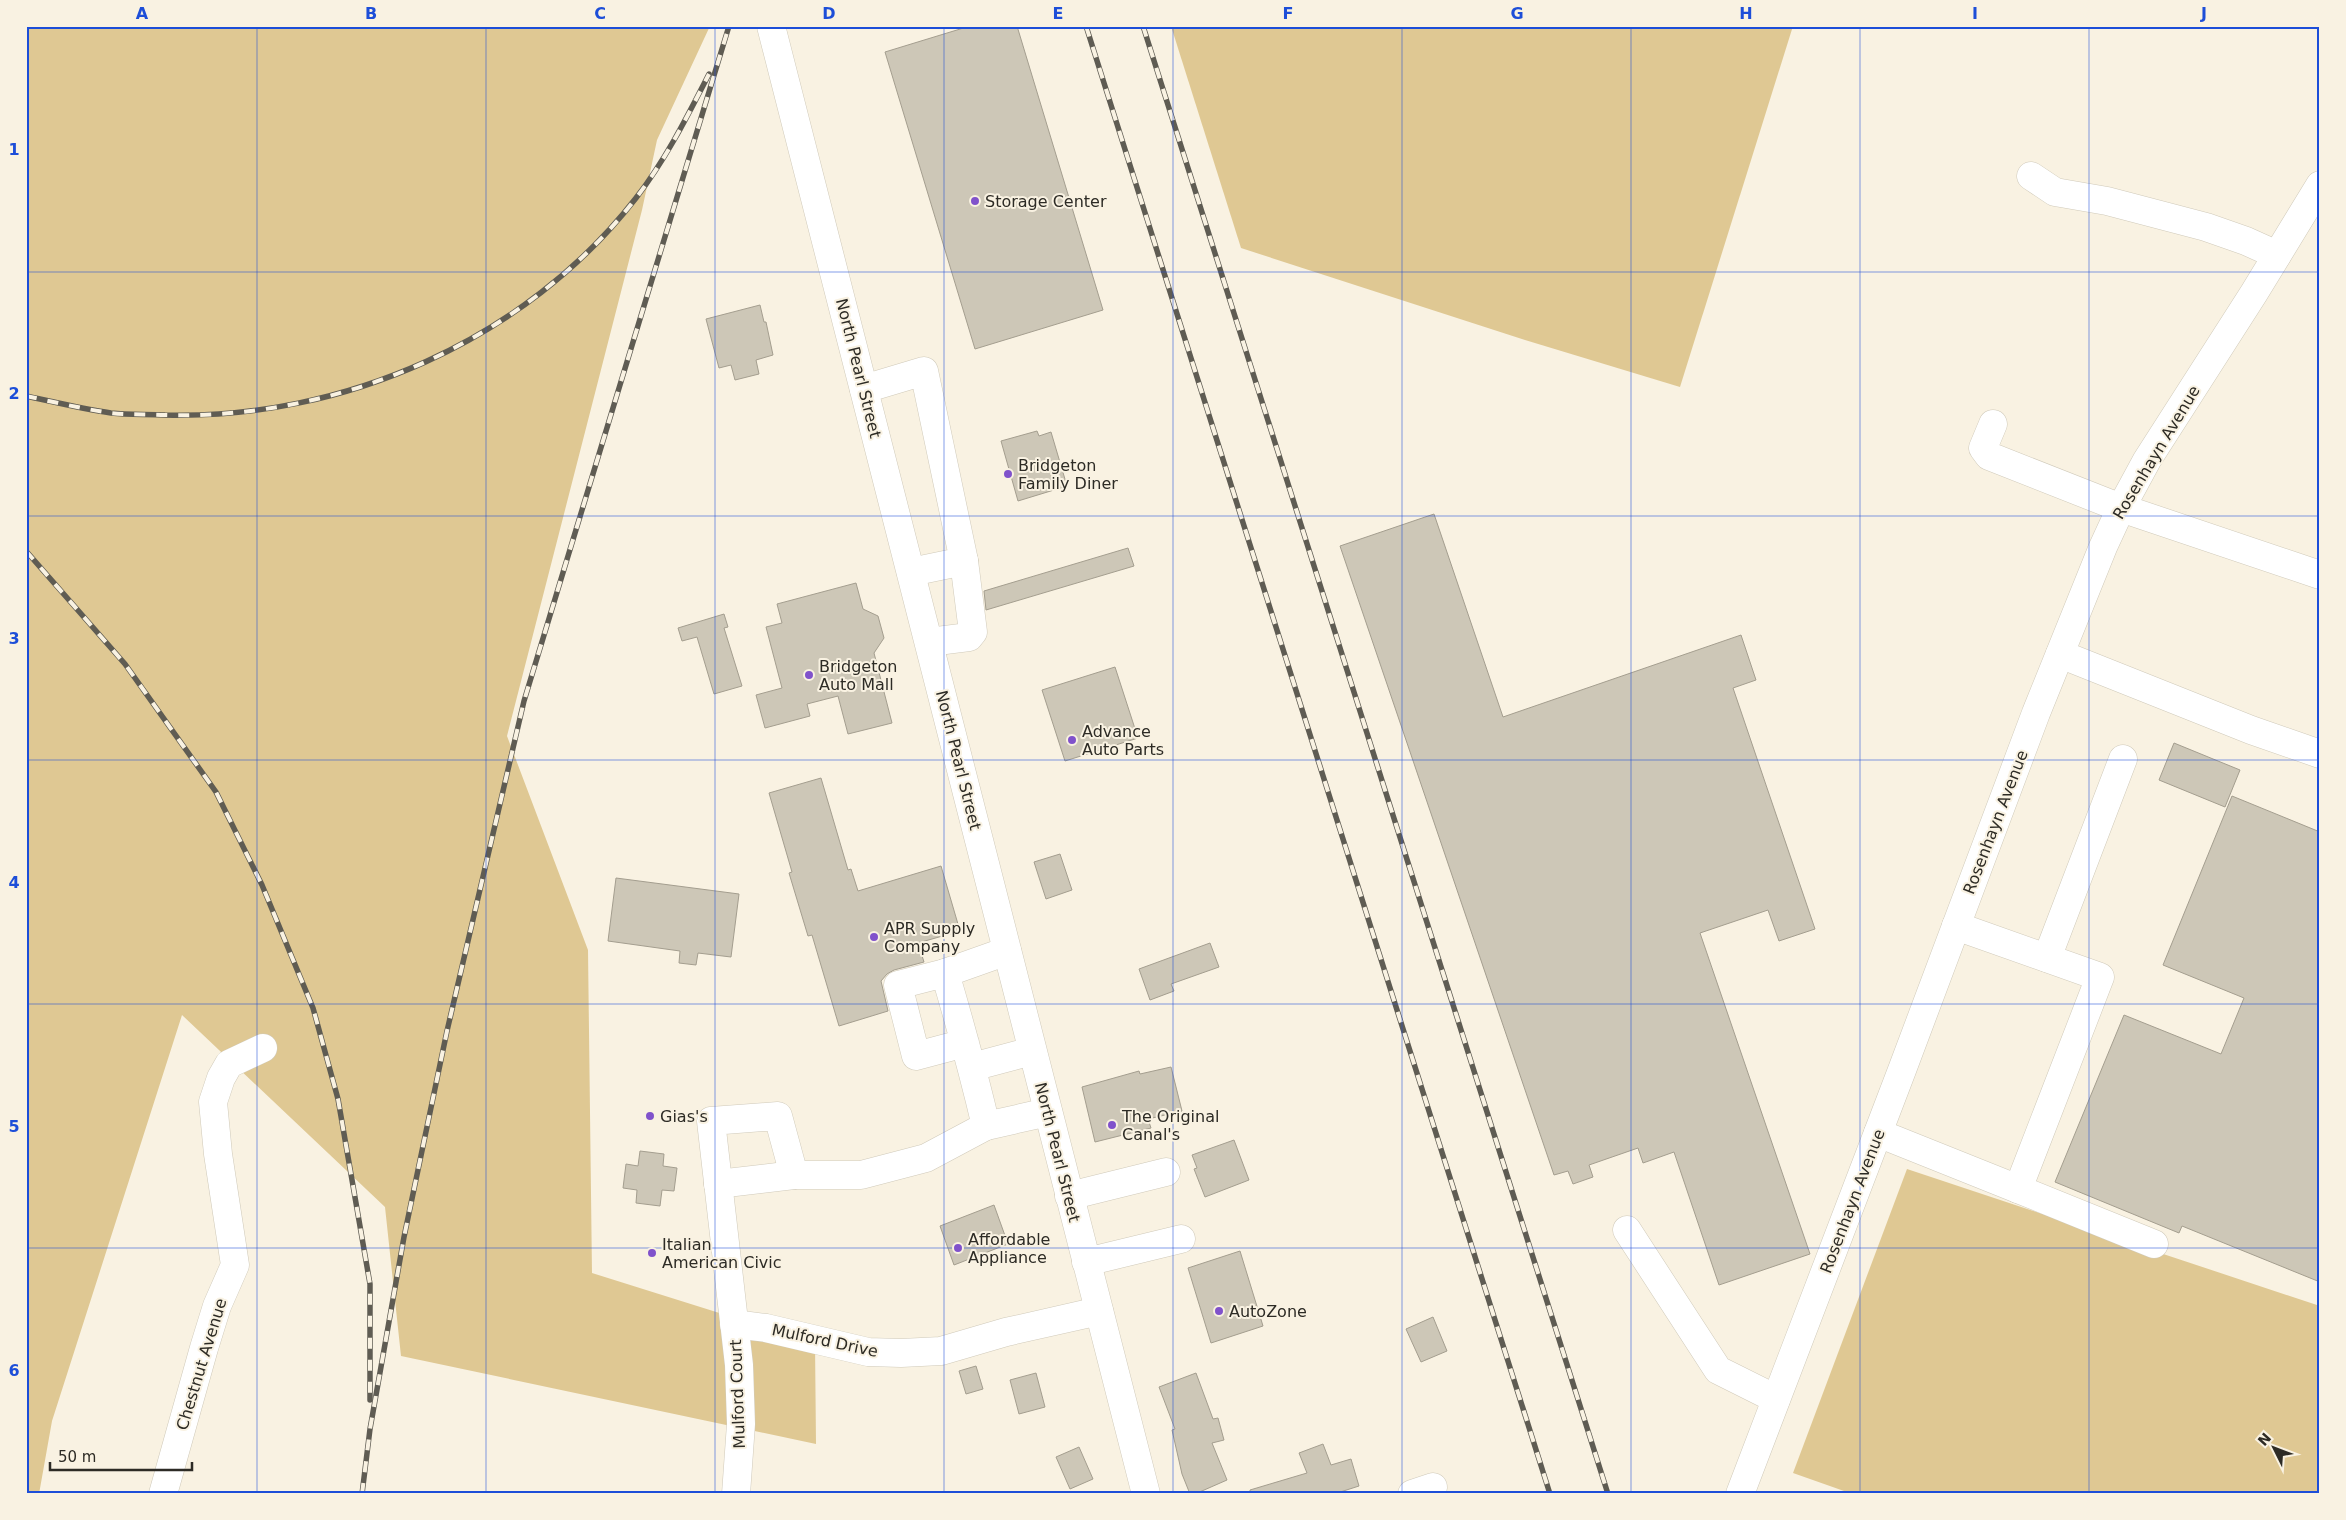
<svg xmlns="http://www.w3.org/2000/svg" width="2346" height="1520" font-family="'DejaVu Sans',sans-serif">
  <rect width="100%" height="100%" fill="#f9f2e2"/>
  <g fill="#dfc893">
    <path d="M26,26H710L657,140L642,210L507,736L588,950L592,1273L815,1343L816,1444L401,1356L385,1207L182,1015L52,1421L39,1494H26Z"/>
    <path d="M1171,26H1793L1680,387L1525,340L1241,248Z"/>
    <path d="M1907,1169L2320,1306V1494H1843L1844,1491L1793,1473Z"/>
  </g>
  <g fill="#cdc7b7" stroke="#a49e8f">
    <path d="M970,26H1017L1103,310L975,349L885,52Z"/>
    <path d="M760,305L764,322H766L773,355L756,360L759,374L735,380L731,365L719,368L706,319Z"/>
    <path d="M1037,431L1039,436L1051,432L1067,486L1018,501L1001,441Z"/>
    <path d="M1434,514L1503,717L1741,635L1756,680L1733,688L1815,929L1779,941L1768,910L1700,933L1810,1254L1719,1285L1674,1152L1643,1163L1638,1148L1589,1165L1593,1177L1573,1184L1568,1171L1554,1175L1340,546Z"/>
    <path d="M1128,548L1134,566L986,610L984,591Z"/>
    <path d="M856,583L863,609L878,616L884,638L874,653L892,723L848,734L838,696L807,704L810,716L765,728L756,695L782,688L766,627L782,623L777,604Z"/>
    <path d="M724,614L728,627L724,628L742,686L714,694L697,637L682,641L678,628Z"/>
    <path d="M1115,667L1138,738L1065,761L1042,690Z"/>
    <path d="M2174,743L2240,770L2225,807L2159,780Z"/>
    <path d="M821,778L848,870L851,869L858,891L941,866L960,931L918,943L924,962L894,970L887,974L881,981L888,1011L839,1026L812,935L808,936L789,873L792,872L769,793Z"/>
    <path d="M2232,796L2320,832V1282L2182,1226L2179,1233L2055,1182L2124,1015L2221,1054L2244,998L2163,965Z"/>
    <path d="M1060,854L1072,890L1046,899L1034,862Z"/>
    <path d="M616,878L739,894L731,957L698,953L696,965L679,963L680,951L608,941Z"/>
    <path d="M1210,943L1219,967L1171,984L1174,991L1150,1000L1139,969Z"/>
    <path d="M1171,1067L1182,1111L1148,1119L1151,1128L1095,1142L1082,1087L1139,1071L1140,1074Z"/>
    <path d="M1234,1140L1249,1180L1205,1197L1194,1169L1197,1168L1192,1155Z"/>
    <path d="M640,1151L664,1154L663,1166L677,1168L674,1191L662,1190L660,1206L636,1203L637,1190L623,1188L626,1164L638,1166Z"/>
    <path d="M994,1205L1008,1244L954,1265L940,1226Z"/>
    <path d="M1240,1251L1263,1326L1211,1343L1188,1268Z"/>
    <path d="M1433,1317L1447,1351L1421,1362L1406,1329Z"/>
    <path d="M976,1366L983,1389L966,1394L959,1371Z"/>
    <path d="M1036,1373L1045,1407L1019,1414L1010,1380Z"/>
    <path d="M1196,1373L1213,1419L1218,1418L1224,1440L1212,1443L1227,1480L1195,1494H1190L1182,1474L1172,1430L1175,1429L1159,1387Z"/>
    <path d="M1323,1444L1331,1465L1351,1459L1359,1486L1334,1494H1250V1490L1307,1473L1299,1453Z"/>
    <path d="M1079,1447L1093,1479L1070,1489L1056,1457Z"/>
  </g>
  <g fill="none" stroke-linecap="round" stroke-linejoin="round">
    <defs>
      <g id="minor">
        <path d="M2031,176L2055,192L2107,201L2206,227L2246,241L2277,255"/>
        <path d="M864,389L924,371L964,561L911,572"/>
        <path d="M1993,424L1983,448L1989,456L2121,508L2320,575"/>
        <path d="M929,642L969,637L973,632L964,561"/>
        <path d="M2060,654L2251,730L2320,754"/>
        <path d="M2047,958L2123,759"/>
        <path d="M945,973L1007,951"/>
        <path d="M965,1043L916,1056L898,985L945,973C960,1024 974,1075 986,1126L1048,1112"/>
        <path d="M972,1067L1032,1051"/>
        <path d="M1878,1133L2018,1189L2100,977L1956,926"/>
        <path d="M718,1184L794,1175"/>
        <path d="M2018,1189L2154,1244"/>
        <path d="M1069,1196L1166,1172"/>
        <path d="M1627,1230L1718,1370L1776,1399"/>
        <path d="M1086,1262L1181,1239"/>
        <path d="M734,1324L766,1328L868,1352L901,1353L941,1351L1006,1332L1099,1311"/>
        <path d="M163,1494L204,1348L217,1306L235,1265L218,1154L213,1102L221,1078L229,1064L263,1048"/>
        <path d="M736,1494L741,1424L739,1365L711,1121L778,1116L794,1175H861L926,1158L986,1126"/>
        <path d="M1412,1494L1433,1487"/>
        <path d="M1740,1494L1902,1070L2036,713L2103,547L2121,508L2147,460L2254,293L2320,185"/>
      </g>
      <path id="major" d="M771,26L1146,1494"/>
    </defs>
    <use href="#minor" stroke="#d0caba" stroke-width="29"/>
    <use href="#major" stroke="#d0caba" stroke-width="29"/>
    <use href="#minor" stroke="#fff" stroke-width="28"/>
    <use href="#major" stroke="#fff" stroke-width="28"/>
    <defs>
      <g id="rail">
        <path d="M1086,26L1550,1494"/>
        <path d="M1143,26L1608,1494"/>
        <path d="M26,396C54,402 83,409 111,413C129,415 147,414 165,415C343,420 526,340 636,198C666,159 687,117 709,74"/>
        <path d="M26,551L125,664L216,792L262,885L313,1008L338,1099L370,1284V1400"/>
        <path d="M362,1494L370,1429L404,1237L447,1031L524,701L729,26"/>
      </g>
    </defs>
    <use href="#rail" stroke="#5f5c53" stroke-width="5.5"/>
    <use href="#rail" stroke="#f9f2e2" stroke-width="4" stroke-dasharray="11" stroke-linecap="butt"/>
  </g>
  <path fill="none" stroke="#1d4ed8" stroke-width="1" stroke-opacity="0.55" d="M257,26V1494M486,26V1494M715,26V1494M944,26V1494M1173,26V1494M1402,26V1494M1631,26V1494M1860,26V1494M2089,26V1494M26,272H2320M26,516H2320M26,760H2320M26,1004H2320M26,1248H2320"/>
  <g fill="#8052cb" stroke="#f9f2e2" stroke-width="2">
    <circle cx="975" cy="201" r="5"/>
    <circle cx="1008" cy="474" r="5"/>
    <circle cx="809" cy="675" r="5"/>
    <circle cx="1072" cy="740" r="5"/>
    <circle cx="874" cy="937" r="5"/>
    <circle cx="650" cy="1116" r="5"/>
    <circle cx="1112" cy="1125" r="5"/>
    <circle cx="958" cy="1248" r="5"/>
    <circle cx="652" cy="1253" r="5"/>
    <circle cx="1219" cy="1311" r="5"/>
  </g>
  <g text-anchor="middle" stroke-width="4" stroke-linejoin="round" paint-order="stroke">
    <g font-size="16" fill="#2d2b25" stroke="#f9f2e2" text-anchor="start">
      <text x="985" y="207">Storage Center</text>
      <text x="1018" y="471">Bridgeton<tspan x="1018" dy="18">Family Diner</tspan></text>
      <text x="819" y="672">Bridgeton<tspan x="819" dy="18">Auto Mall</tspan></text>
      <text x="1082" y="737">Advance<tspan x="1082" dy="18">Auto Parts</tspan></text>
      <text x="884" y="934">APR Supply<tspan x="884" dy="18">Company</tspan></text>
      <text x="660" y="1122">Gias's</text>
      <text x="1122" y="1122">The Original<tspan x="1122" dy="18">Canal's</tspan></text>
      <text x="968" y="1245">Affordable<tspan x="968" dy="18">Appliance</tspan></text>
      <text x="662" y="1250">Italian<tspan x="662" dy="18">American Civic</tspan></text>
      <text x="1229" y="1317">AutoZone</text>
    </g>
    <g font-size="16" fill="#2d2b25" stroke="#f9f2e2">
      <text transform="translate(859 368) rotate(76)" y="6">North Pearl Street</text>
      <text transform="translate(2156 452) rotate(-59)" y="6">Rosenhayn Avenue</text>
      <text transform="translate(959 760) rotate(76)" y="6">North Pearl Street</text>
      <text transform="translate(1995 822) rotate(-69)" y="6">Rosenhayn Avenue</text>
      <text transform="translate(1058 1152) rotate(76)" y="6">North Pearl Street</text>
      <text transform="translate(1852 1201) rotate(-69)" y="6">Rosenhayn Avenue</text>
      <text transform="translate(825 1340) rotate(12)" y="6">Mulford Drive</text>
      <text transform="translate(201 1364) rotate(-73)" y="6">Chestnut Avenue</text>
      <text transform="translate(737 1394) rotate(-92)" y="6">Mulford Court</text>
    </g>
  </g>
  <rect width="2346" height="1520" fill="none" stroke="#f9f2e2" stroke-width="55"/>
  <g transform="translate(2274 1448) rotate(312)" stroke="#f9f2e2" stroke-width="4" paint-order="stroke">
  <path d="M0-4L9 19L0 12L-9 19Z" fill="#2d2b25"/>
  <text y="-8" font-size="14" font-weight="bold" text-anchor="middle" fill="#2d2b25">N</text>
  </g>
  <path d="M50 1462v8h142v-8" fill="none" stroke="#2d2b25" stroke-width="2.5"/>
  <text x="58" y="1462" font-size="15" fill="#2d2b25" stroke="#f9f2e2" stroke-width="4" paint-order="stroke">50 m</text>
  <rect x="28" y="28" width="2290" height="1464" fill="none" stroke="#1d4ed8" stroke-width="2"/>
  <g font-size="16" text-anchor="middle" font-weight="bold" fill="#1d4ed8">
    <text x="142" y="19">A</text>
    <text x="371" y="19">B</text>
    <text x="600" y="19">C</text>
    <text x="829" y="19">D</text>
    <text x="1058" y="19">E</text>
    <text x="1288" y="19">F</text>
    <text x="1517" y="19">G</text>
    <text x="1746" y="19">H</text>
    <text x="1975" y="19">I</text>
    <text x="2204" y="19">J</text>
    <text x="14" y="155">1</text>
    <text x="14" y="399">2</text>
    <text x="14" y="644">3</text>
    <text x="14" y="888">4</text>
    <text x="14" y="1132">5</text>
    <text x="14" y="1376">6</text>
  </g>
</svg>
